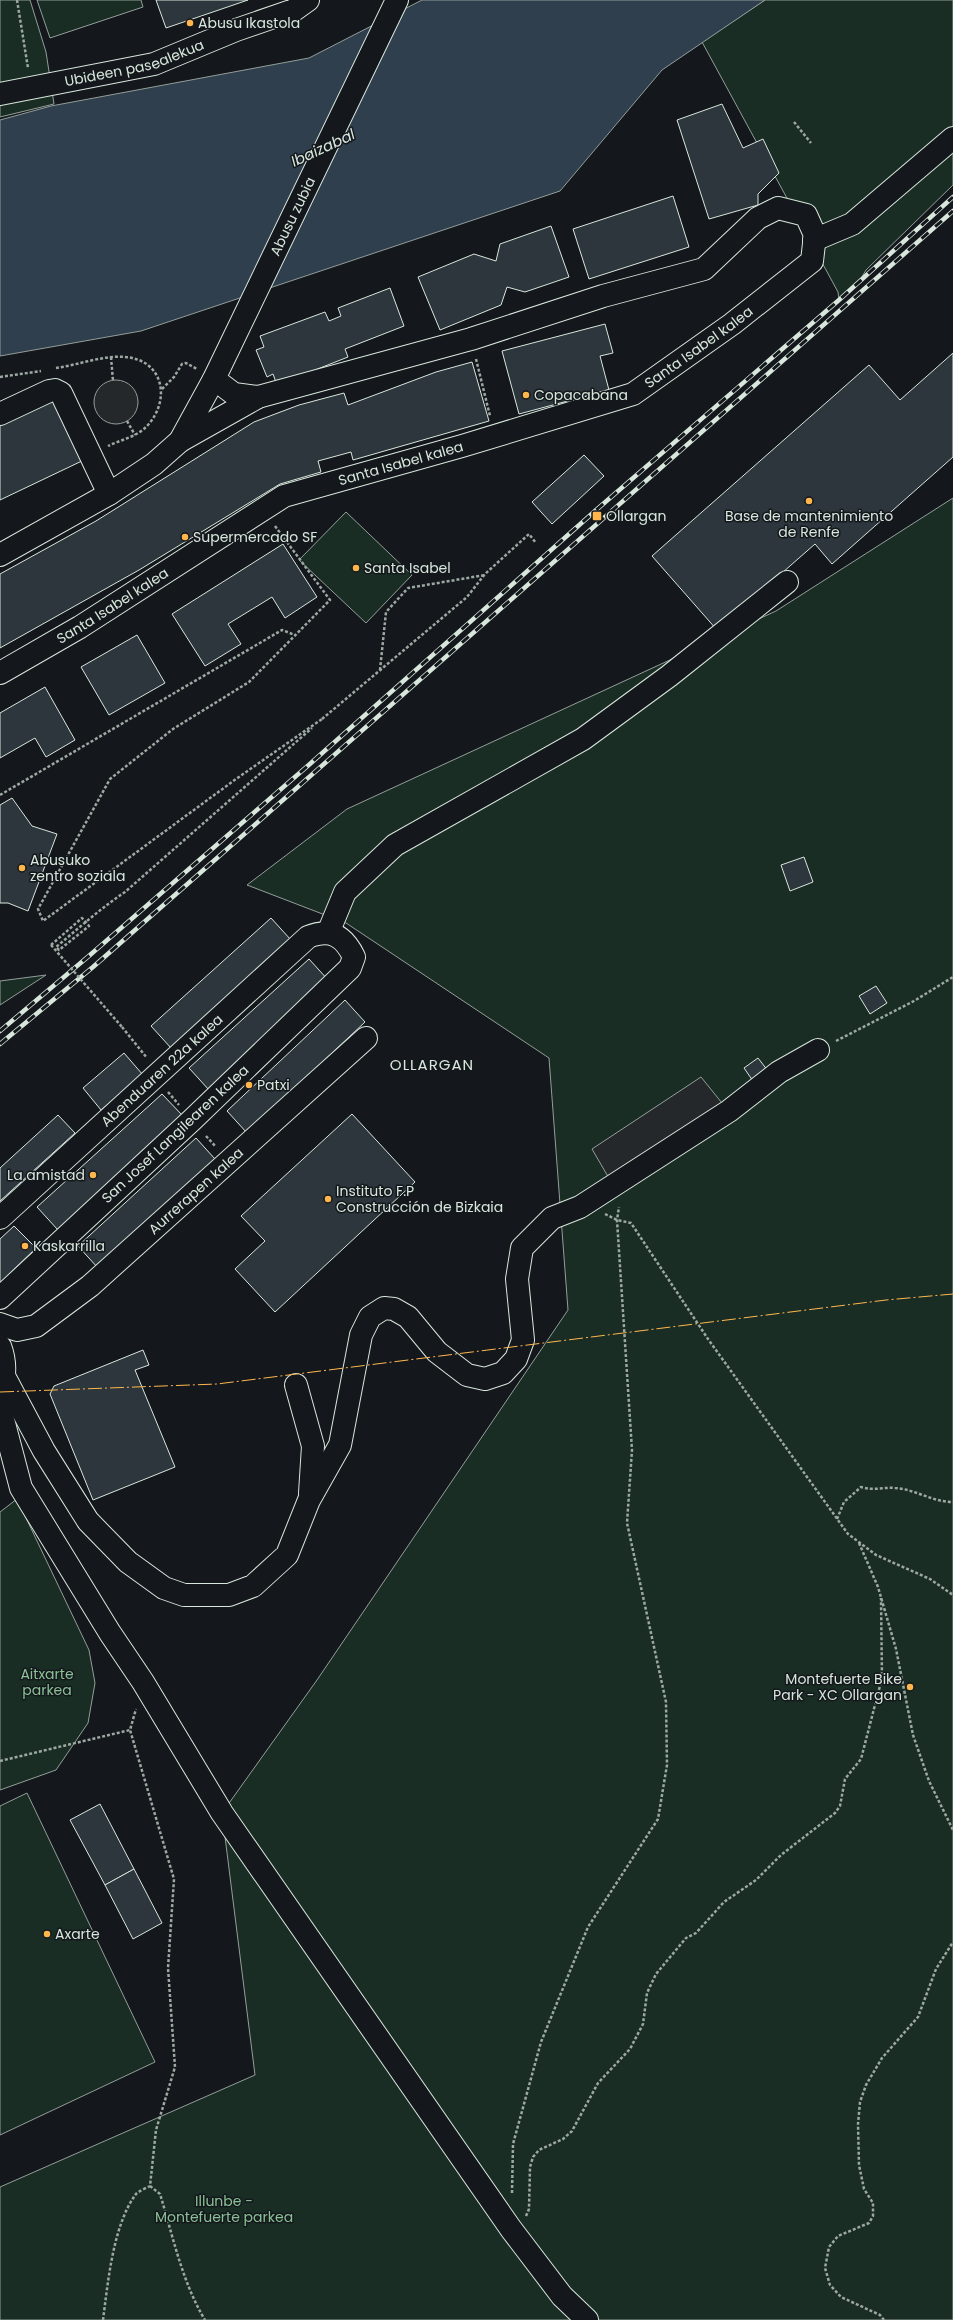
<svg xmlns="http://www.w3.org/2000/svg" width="953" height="2320" font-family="Poppins,sans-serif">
  <rect width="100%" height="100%" fill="#14181c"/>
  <g fill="#1a2d24" stroke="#939e99">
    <path d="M0,0H30L46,52L54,104L0,117Z"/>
    <path d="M37,0H141L143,7L50,38Z"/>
    <path d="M765,0H953V185L866,270L859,282L839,300L838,292L702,42Z"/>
    <path d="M953,498V2320H0V2187L255,2075L222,1813L317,1680L568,1310L549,1058L346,923L247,885L347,809L776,611Z"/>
    <path d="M346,512L412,575L366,623L299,560Z"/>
    <path d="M46,975L0,1005V981Z"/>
    <path d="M17,1499L89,1650L95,1683L88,1723L56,1770L0,1790V1512Z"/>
    <path d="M27,1793L155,2062L0,2135V1806Z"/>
  </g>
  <g fill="#24282b" stroke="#939e99">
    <circle cx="116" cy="402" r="22"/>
    <path d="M701,1077L726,1108L610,1180L592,1149Z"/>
  </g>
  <path fill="#2f3f4d" stroke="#939e99" d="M422,0H765L662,70L560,191L141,331L0,356V120L51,106L309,58Z"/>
  <g fill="#2c363c" stroke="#d8e6dc">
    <path d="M156,0H248L166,28Z"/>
    <path d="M722,104L743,148L763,139L779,173L758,194V205L709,219L677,120Z"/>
    <path d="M673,196L689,247L589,279L573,229Z"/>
    <path d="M551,226L569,277L525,292L507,287L501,305L440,330L418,277L474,254L496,261L500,244Z"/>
    <path d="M390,288L404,326L345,349L348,357L277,385L273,374L267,377L256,350L264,347L260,336L325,312L329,321L341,316L338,308Z"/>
    <path d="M605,324L613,353L600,356L609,390L519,414L502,351Z"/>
    <path d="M953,353V457L832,564L815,544L717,630L652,556L869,365L900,400Z"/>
    <path d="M472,362L489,421L353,460L351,452L318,461L321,472L280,484L139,570L0,648V574L96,521L254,422L299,405L344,393L348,405L436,372Z"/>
    <path d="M55,394L86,459L0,500V419Z"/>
    <path d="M584,455L604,476L552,524L532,502Z"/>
    <path d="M283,544L317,597L285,618L272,597L228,624L241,644L205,666L172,614Z"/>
    <path d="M137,635L165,683L109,715L81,667Z"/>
    <path d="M45,687L75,740L46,757L35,738L0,758V713Z"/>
    <path d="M12,798L32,826L57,834L28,911L8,903H0V805Z"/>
    <path d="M804,857L813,882L790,891L781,865Z"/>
    <path d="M271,918L291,940L171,1048L151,1026Z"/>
    <path d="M309,959L329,981L209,1090L189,1068Z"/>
    <path d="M876,986L887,1003L870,1014L859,996Z"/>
    <path d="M345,1000L365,1022L247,1133L227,1111Z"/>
    <path d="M124,1053L143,1075L101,1110L83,1088Z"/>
    <path d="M758,1058L768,1071L753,1081L744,1068Z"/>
    <path d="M162,1094L183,1116L58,1230L37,1207Z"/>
    <path d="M352,1114L415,1182L275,1312L235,1269L265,1241L241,1216Z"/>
    <path d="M58,1115L75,1133L0,1201V1168Z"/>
    <path d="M196,1138L215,1159L98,1268L78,1246Z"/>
    <path d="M14,1226L36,1248L0,1283V1239Z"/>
    <path d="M143,1350L149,1365L135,1370L175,1467L93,1500L50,1394L54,1386Z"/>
    <path d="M100,1804L134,1869L105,1885L70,1820Z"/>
    <path d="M134,1869L162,1923L133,1939L105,1885Z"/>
  </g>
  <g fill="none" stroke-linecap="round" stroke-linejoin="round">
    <defs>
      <g id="minor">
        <path id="s1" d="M0,94L154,64L236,30L294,10L308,0"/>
        <path d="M814,240L852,224L953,138"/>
        <path d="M214,379L234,394L258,397"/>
        <path d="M0,414L49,391L55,390L61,393L109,494"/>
        <path id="s2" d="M0,555L109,494L154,464L180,441L214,379L397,0"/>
        <path id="s3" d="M0,673L80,627L284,496L462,446L633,394L732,324L812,261L815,235L806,215L778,208L758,218L704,269L603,296L471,339L258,397L180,441"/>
        <path d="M328,933L345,892L395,845L583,739L669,676L787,582"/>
        <path id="s4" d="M0,1218L308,937C331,928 344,936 354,957L350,968L192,1120L0,1298"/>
        <path id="s5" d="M0,1324L17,1330L36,1326L90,1286L366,1038"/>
        <path d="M0,1346C6,1362 5,1375 1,1391"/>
        <path d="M5,1378L44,1451L88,1521L128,1562L164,1588L184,1595H229L253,1586L287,1555L309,1500L340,1445L361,1335L370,1317L384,1308L394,1309L408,1317L437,1352L467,1375L485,1379L503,1373L516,1359L523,1340L517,1279L522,1248L552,1218L580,1207L729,1111L779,1072L818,1050"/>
        <path d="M296,1385L313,1446L310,1493"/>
        <path d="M0,1408L21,1488L110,1633L143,1682L222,1813L511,2229L562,2296L587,2320"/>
      </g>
    </defs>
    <use href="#minor" stroke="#d8e6dc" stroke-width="24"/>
    <g stroke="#9da8a2" stroke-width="2.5" stroke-dasharray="3 2" stroke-linecap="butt">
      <path d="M17,0L28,68"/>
      <path d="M794,122L811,143"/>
      <path d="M111,357L113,381"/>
      <path d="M476,359L490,416"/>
      <path d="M56,368C78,365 103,355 125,357C165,360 171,402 146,427C136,437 120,440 108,446"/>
      <path d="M0,377L41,371"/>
      <path d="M162,389L174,377L182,364L186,363L197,369"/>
      <path d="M127,421L135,435"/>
      <path d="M275,526L330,600L249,682L173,729L110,779L38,909L43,921L236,779L322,719"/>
      <path d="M380,670L386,612L408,588L485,575"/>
      <path d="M322,719L467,597L485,574L529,534L536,543"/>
      <path d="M0,795L282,630L295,635"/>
      <path d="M51,945L82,918L89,926L59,950L56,947C79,928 101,908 125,892L312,728"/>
      <path d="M122,1027L147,1058"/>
      <path d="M836,1041L914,1001L953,977"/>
      <path d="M168,1092L179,1105"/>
      <path d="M206,1136L216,1147"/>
      <path d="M605,1214L617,1220L631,1223L708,1339L848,1534L876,1555L930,1579L953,1595"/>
      <path d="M837,1519L844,1502L861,1487C873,1491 883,1487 895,1488C915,1489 932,1502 953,1502"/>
      <path d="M859,1543L878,1587L896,1649L913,1735L929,1781L953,1830"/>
      <path d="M0,1761L130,1730"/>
      <path d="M150,2186L160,2194C173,2236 182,2282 205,2320"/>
      <path d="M512,2193L513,2144L541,2042L588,1927L658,1819L667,1765L666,1702L627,1523L632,1450L617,1220L619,1207"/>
      <path d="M526,2216L529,2209L530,2167L533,2157L539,2150L563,2139L572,2131L598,2083L630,2049L643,2024L647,1993L656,1974L686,1938L696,1933L724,1902L756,1880L781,1855L835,1813L840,1806L845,1779L861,1759L882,1678L881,1598"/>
      <path d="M103,2320C108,2282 113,2225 136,2194C139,2191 146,2188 150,2186L156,2130L175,2067L168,1968L174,1879L130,1730L136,1709"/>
      <path d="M884,2320L880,2315L841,2297L830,2285L825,2268L829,2247L838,2236L869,2223L873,2216V2203L864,2189L859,2165L858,2124L860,2102L866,2085L882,2058L918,2017L936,1969L953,1942"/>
    </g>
    <use href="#minor" stroke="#14181c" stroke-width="22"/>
    <defs>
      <g id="rail">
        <path d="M0,1031L90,955L311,763L595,511L839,300L953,197"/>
        <path d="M0,1044L93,967L953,211"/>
      </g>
    </defs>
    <use href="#rail" stroke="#d8e6dc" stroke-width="4.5"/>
    <use href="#rail" stroke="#14181c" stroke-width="3" stroke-dasharray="9" stroke-linecap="butt"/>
    <path stroke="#9da8a2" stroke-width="2.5" stroke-dasharray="3 2" stroke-linecap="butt" d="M51,945L122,1027"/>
    <path stroke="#ffb74d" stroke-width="1" stroke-dasharray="14 3 2 3" stroke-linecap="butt" d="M0,1392L217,1384L886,1300L953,1294"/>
  </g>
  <g fill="#ffb74d" stroke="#14181c" stroke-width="1.5">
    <circle cx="190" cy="23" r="4"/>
    <circle cx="526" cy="395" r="4"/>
    <circle cx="809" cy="501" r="4"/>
    <rect x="592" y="511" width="10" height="10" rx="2"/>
    <circle cx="185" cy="537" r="4"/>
    <circle cx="356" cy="568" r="4"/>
    <circle cx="22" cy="868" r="4"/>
    <circle cx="249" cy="1085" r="4"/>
    <circle cx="93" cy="1175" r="4"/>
    <circle cx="328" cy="1199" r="4"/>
    <circle cx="25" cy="1246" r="4"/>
    <circle cx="910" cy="1687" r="4"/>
    <circle cx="47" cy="1934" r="4"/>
  </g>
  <g text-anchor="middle" stroke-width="3" stroke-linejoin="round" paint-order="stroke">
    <g font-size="14" fill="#d8e6dc" stroke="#14181c" text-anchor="start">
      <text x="198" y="28">Abusu Ikastola</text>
      <text x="534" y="400">Copacabana</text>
      <text x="606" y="521">Ollargan</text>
      <text x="809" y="521" text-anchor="middle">Base de mantenimiento<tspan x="809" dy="16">de Renfe</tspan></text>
      <text x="193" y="542">Supermercado SF</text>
      <text x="364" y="573">Santa Isabel</text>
      <text x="30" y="865">Abusuko<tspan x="30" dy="16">zentro soziala</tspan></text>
      <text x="257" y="1090">Patxi</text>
      <text x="85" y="1180" text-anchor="end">La amistad</text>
      <text x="336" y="1196">Instituto F.P<tspan x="336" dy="16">Construcción de Bizkaia</tspan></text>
      <text x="33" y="1251">Kaskarrilla</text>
      <text x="902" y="1684" text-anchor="end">Montefuerte Bike<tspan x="902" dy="16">Park - XC Ollargan</tspan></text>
      <text x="55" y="1939">Axarte</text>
    </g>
    <g font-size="14" fill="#d8e6dc" stroke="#14181c">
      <text dy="5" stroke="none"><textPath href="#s1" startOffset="138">Ubideen pasealekua</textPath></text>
      <text dy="5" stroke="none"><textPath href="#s2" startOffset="465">Abusu zubia</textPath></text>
      <text dy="5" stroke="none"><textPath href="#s3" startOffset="779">Santa Isabel kalea</textPath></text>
      <text dy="5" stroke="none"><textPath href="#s3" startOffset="456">Santa Isabel kalea</textPath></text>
      <text dy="5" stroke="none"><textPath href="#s3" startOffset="131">Santa Isabel kalea</textPath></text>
      <text dy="5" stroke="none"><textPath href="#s4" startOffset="219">Abenduaren 22a kalea</textPath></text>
      <text transform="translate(175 1134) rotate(-43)" y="5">San Josef Langilearen kalea</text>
      <text dy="5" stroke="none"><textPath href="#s5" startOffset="247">Aurrerapen kalea</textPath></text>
    </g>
    <g font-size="14" fill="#8ac095" stroke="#14181c">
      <text x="47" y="1679">Aitxarte<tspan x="47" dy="16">parkea</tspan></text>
      <text x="224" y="2206">Illunbe -<tspan x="224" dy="16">Montefuerte parkea</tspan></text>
    </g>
    <g font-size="15" font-style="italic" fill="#d8e6dc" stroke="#14181c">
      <text transform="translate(323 148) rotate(-25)" y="5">Ibaizabal</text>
    </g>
    <g font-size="15" letter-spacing="1" fill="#d8e6dc" stroke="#14181c">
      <text x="432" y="1070">OLLARGAN</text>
    </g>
  </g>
</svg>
